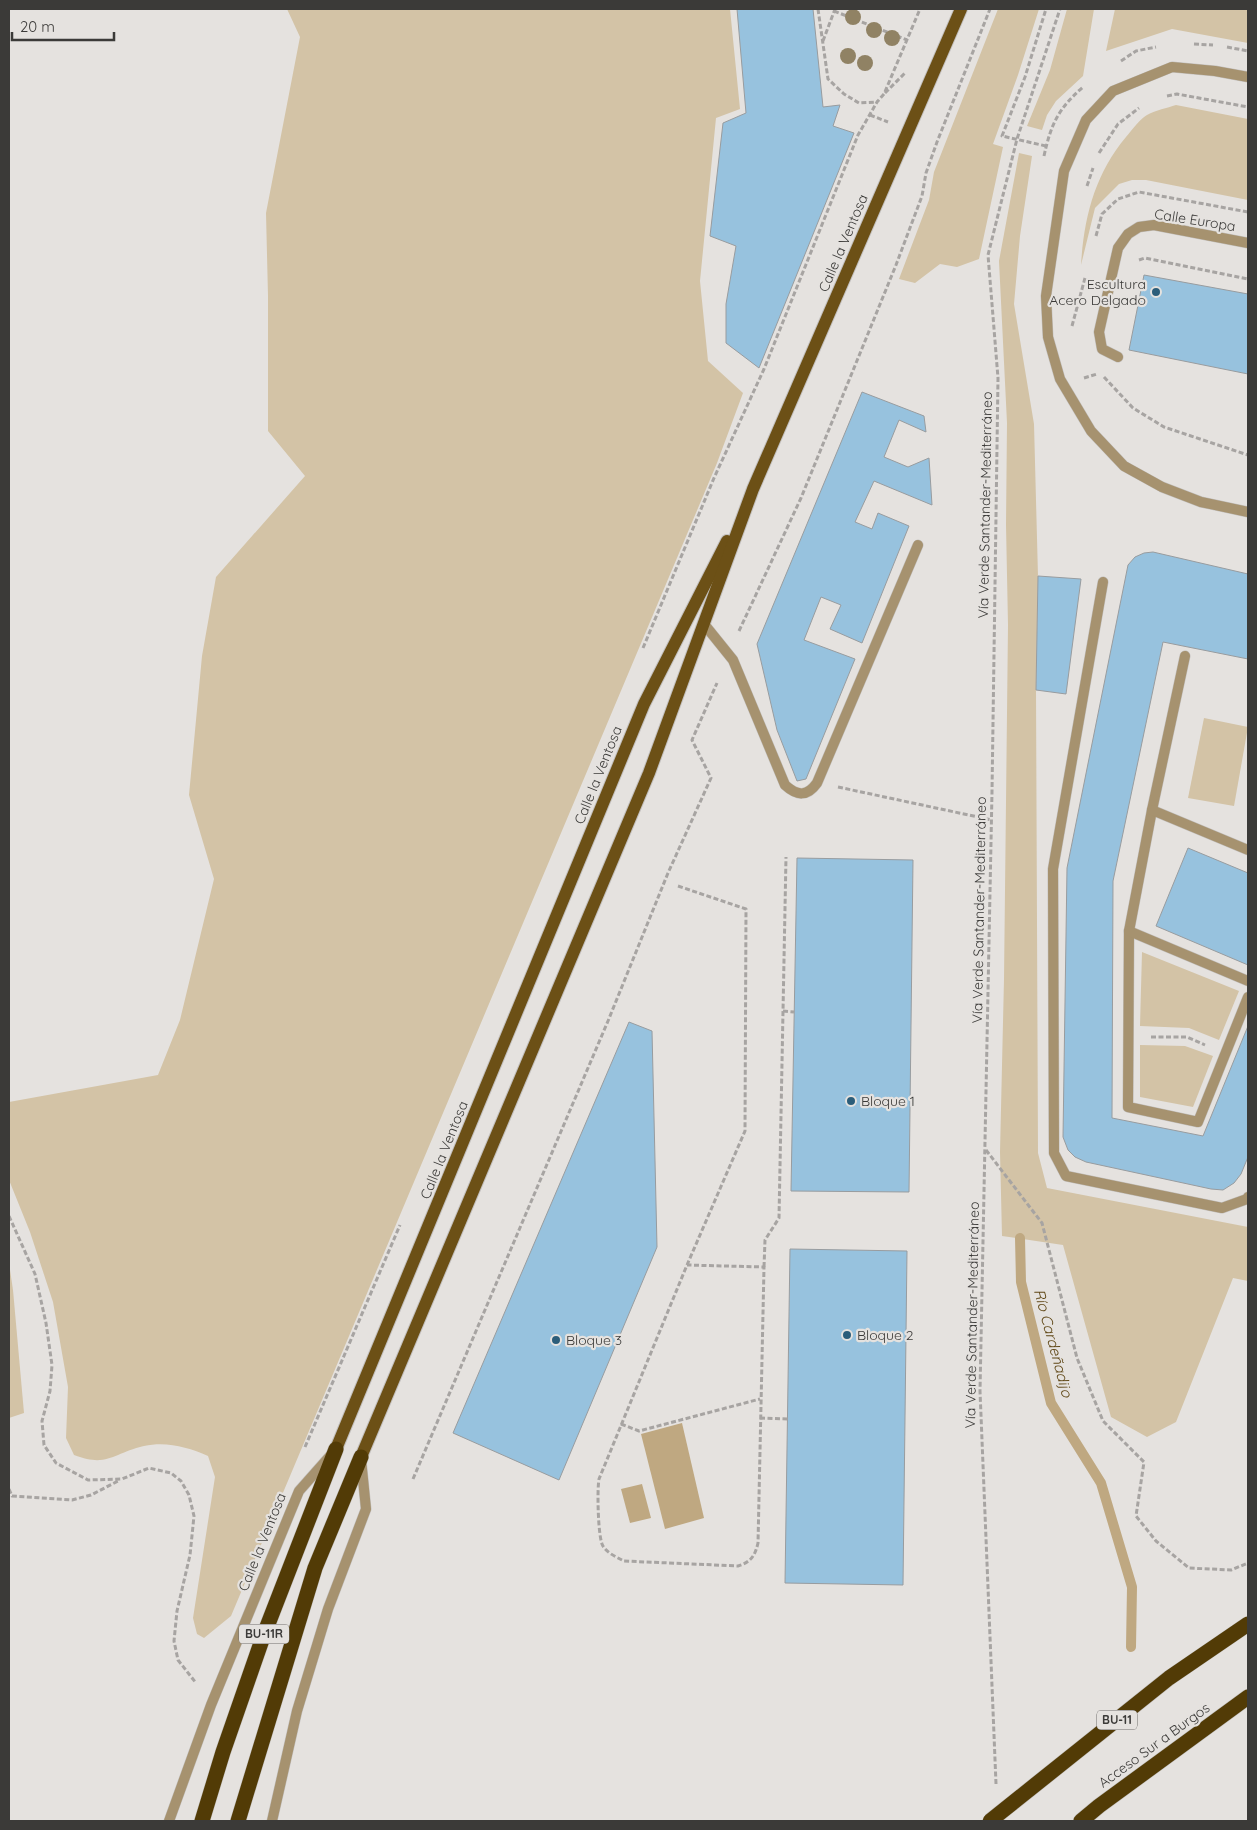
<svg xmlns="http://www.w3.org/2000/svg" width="1257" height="1830" font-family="Quicksand,sans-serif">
  <rect width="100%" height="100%" fill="#e5e2df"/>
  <g fill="#d3c3a6">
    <path d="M287,9H730L740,109L716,118L700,281L708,361L743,393L717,463L231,1616L204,1638L197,1634L193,1618L215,1477L208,1456C188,1447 166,1441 144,1446C113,1453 108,1468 74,1455L66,1438L68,1387L53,1302L30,1232L9,1180V1102L158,1075L180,1020L214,879L189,795L202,656L216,577L305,476L268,431V296L266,213L300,37Z"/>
    <path d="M998,9H1039L1018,75L993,144L1003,147L979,259L957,267L940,264L915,283L899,279L929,200L934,172Z"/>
    <path d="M1067,9H1094L1083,76L1056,101L1047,115L1042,130L1027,126L1050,70Z"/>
    <path d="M1115,9H1248V43L1172,29L1106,51Z"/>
    <path d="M1176,105L1248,119V200L1146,180H1132L1119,184L1095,208L1081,265C1084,217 1095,174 1126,137C1132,130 1139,120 1147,115C1156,110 1167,108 1176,105Z"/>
    <path d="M1019,153L1032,156L1020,236L1014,304L1034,424L1038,576L1036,690L1038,1153L1047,1188L1248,1227V1281L1233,1278L1176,1422L1147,1437L1111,1417L1063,1245L1002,1236L1000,1152L1004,979L1008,625L1006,525L1007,423L999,261Z"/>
    <path d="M1204,718L1248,727L1234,806L1188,798Z"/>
    <path d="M1142,952L1239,991L1219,1040L1189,1028L1140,1026Z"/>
    <path d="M1140,1045L1185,1046L1213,1056L1193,1107L1140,1097Z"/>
    <path d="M9,1263L13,1290L24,1413L9,1418Z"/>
  </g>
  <g fill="#bfa881">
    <path d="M682,1423L704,1518L665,1529L641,1434Z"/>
    <path d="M642,1484L651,1518L630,1523L621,1489Z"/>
  </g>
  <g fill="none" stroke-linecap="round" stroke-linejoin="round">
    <path stroke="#bfa881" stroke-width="10" d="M1020,1238L1021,1282L1051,1403L1101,1483L1132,1587L1131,1647"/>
  </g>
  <g fill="#97c2de" stroke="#989c9f">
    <path d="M737,9H813L823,107L840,105L833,126L854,133L759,368L726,343V304L736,246L710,236L723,123L746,113Z"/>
    <path d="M1144,275L1248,294V374L1129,350Z"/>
    <path d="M862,392L924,416L926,432L899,420L884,457L908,467L929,458L932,505L874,481L855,522L872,529L878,513L909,526L862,643L830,629L841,605L821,597L804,640L855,659L806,779L797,781L777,730L757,644Z"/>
    <path d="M1153,552L1248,574V659L1163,642L1113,881L1112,1118L1203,1136L1248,1026V1157L1241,1174L1234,1183L1223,1190L1211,1189L1086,1162L1075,1157L1068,1150L1063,1137L1067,868L1128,565L1135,557L1144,553Z"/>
    <path d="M1038,576L1081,579L1066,694L1036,690Z"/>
    <path d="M1188,848L1248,873V965L1156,926Z"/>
    <path d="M797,858L913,860L909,1192L791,1191Z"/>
    <path d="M629,1022L652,1031L657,1247L559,1480L453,1433Z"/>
    <path d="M790,1249L907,1251L903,1585L785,1583Z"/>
  </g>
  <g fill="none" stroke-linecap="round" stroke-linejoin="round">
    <defs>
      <g id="street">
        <path d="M1248,77L1215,71L1172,67L1113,91L1086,120L1064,171L1046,296L1048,337L1060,379L1091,431L1124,466L1162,487L1201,502L1248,512"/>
        <path d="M1118,357L1102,349L1099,332L1118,248L1128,234L1139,227L1154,225L1248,243"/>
        <path d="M1103,582L1053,869L1054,1153L1066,1176L1222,1208L1247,1199L1248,1197"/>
        <path d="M704,624L733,660L785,785C797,796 807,797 817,783L918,545"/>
        <path d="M1185,656L1152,810L1129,931L1128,1107L1198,1122L1248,997"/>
        <path d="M1152,810L1248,850"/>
        <path d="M1129,931L1248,981"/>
        <path d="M169,1821L211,1705L299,1491L330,1456"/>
        <path d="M272,1821L297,1711L328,1609L366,1509L361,1459"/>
      </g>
      <g id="primary">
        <path d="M336,1449L644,704L727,541"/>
        <path d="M361,1457L649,773L753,489L961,9"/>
      </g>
      <g id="highway">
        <path d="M202,1821L223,1752L263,1637L336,1449"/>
        <path d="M238,1821L315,1568L361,1457"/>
        <path d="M1081,1821L1099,1806L1248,1697"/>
      </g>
    </defs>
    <use href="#street" stroke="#c3c0be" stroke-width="11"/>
    <use href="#primary" stroke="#c3c0be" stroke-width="14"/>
    <use href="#highway" stroke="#c3c0be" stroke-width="16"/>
    <g stroke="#a7a4a2" stroke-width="3" stroke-dasharray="5 2.5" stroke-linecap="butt">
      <path d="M818,9L828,79L844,94L859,103L877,102"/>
      <path d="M834,11L907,40"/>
      <path d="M823,41L835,9"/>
      <path d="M1194,44L1213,45"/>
      <path d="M1227,47L1248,51"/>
      <path d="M1121,61L1136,51L1156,47"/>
      <path d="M885,93L905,73"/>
      <path d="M1167,96L1177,94L1248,107"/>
      <path d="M870,115L888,122"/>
      <path d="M1046,146L1002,136L1025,77L1046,9"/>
      <path d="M1099,153L1118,124L1139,108"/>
      <path d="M1044,156C1051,124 1058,109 1083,87"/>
      <path d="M1087,186L1093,168"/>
      <path d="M1096,236L1102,214L1118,199L1139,192L1248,212"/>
      <path d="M1139,260L1145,258L1248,279"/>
      <path d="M1072,326L1085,278"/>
      <path d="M1104,377L1133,408L1164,427L1248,455"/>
      <path d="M1084,378L1097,374"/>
      <path d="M739,631L801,498L896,265L922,196L926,173L937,142L990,9"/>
      <path d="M643,648L714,478L764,369L858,135L877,102L884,94L920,9"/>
      <path d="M838,787L992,820"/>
      <path d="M678,886L746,909L745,1131L687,1265L599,1479C597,1490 598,1533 602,1544C605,1552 616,1557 624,1561L738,1566C751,1562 755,1556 758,1543L764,1267L687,1265"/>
      <path d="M783,1011L794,1012"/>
      <path d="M1151,1037H1187L1205,1045"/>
      <path d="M986,1150L1042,1223L1077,1358L1103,1421L1144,1462L1136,1516L1156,1541L1189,1568L1231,1570L1248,1563"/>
      <path d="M9,1216L35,1274L46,1323L52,1365L50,1391L42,1421L44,1445L56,1463L88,1480L122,1479L149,1468L171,1473L181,1481L189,1495L194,1516L190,1555L177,1611L174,1641L178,1660L196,1683"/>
      <path d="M764,1267L765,1240L779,1218L786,857"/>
      <path d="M760,1418L788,1419"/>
      <path d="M621,1424L639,1431L760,1399"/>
      <path d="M305,1447L400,1225"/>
      <path d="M413,1479L608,1021L668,873L711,778L692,740L717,683"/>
      <path d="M9,1489L12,1496L72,1500L91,1495L120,1480"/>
      <path d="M996,1784L980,1391L992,792L998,378L988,255L1017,139L1060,9"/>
    </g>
    <use href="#street" stroke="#a6926f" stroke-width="10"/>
    <use href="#primary" stroke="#6c5016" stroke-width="12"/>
    <use href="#highway" stroke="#523b06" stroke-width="15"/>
    <defs>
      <path id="highway-bridge" d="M990,1821L1169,1678L1248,1624"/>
    </defs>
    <use href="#highway-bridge" stroke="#c3c0be" stroke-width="16" stroke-linecap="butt"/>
    <use href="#highway-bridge" stroke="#523b06" stroke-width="15"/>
  </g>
  <g fill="#908264">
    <circle cx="853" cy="17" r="8"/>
    <circle cx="874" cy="30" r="8"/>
    <circle cx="892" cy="38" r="8"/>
    <circle cx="848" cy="56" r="8"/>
    <circle cx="865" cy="63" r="8"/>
  </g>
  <g fill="#2b5d7a" stroke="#e5e2df" stroke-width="2">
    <circle cx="1156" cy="292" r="5"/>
    <circle cx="851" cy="1101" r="5"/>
    <circle cx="847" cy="1335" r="5"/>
    <circle cx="556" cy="1340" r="5"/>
  </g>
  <g text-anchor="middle" stroke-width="4.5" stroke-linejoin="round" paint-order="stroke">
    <g fill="#e5e2df" stroke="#6e6c6a" stroke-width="1">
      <rect x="239" y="1624.5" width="50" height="19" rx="4"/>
      <rect x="1097" y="1710.5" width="40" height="19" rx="4"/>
    </g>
    <g font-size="12" font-weight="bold" fill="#3b3a38">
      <text x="264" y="1638">BU-11R</text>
      <text x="1117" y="1724">BU-11</text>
    </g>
    <g font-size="14" fill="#3b3a38" stroke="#e5e2df">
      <text transform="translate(1195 220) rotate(9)" y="5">Calle Europa</text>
      <text transform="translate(843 243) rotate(-67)" y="5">Calle la Ventosa</text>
      <text transform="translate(985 505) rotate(-89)" y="5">Vía Verde Santander-Mediterráneo</text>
      <text transform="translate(598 775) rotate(-68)" y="5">Calle la Ventosa</text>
      <text transform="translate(979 910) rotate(-89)" y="5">Vía Verde Santander-Mediterráneo</text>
      <text transform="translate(444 1150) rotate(-68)" y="5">Calle la Ventosa</text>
      <text transform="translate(972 1315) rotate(-89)" y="5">Vía Verde Santander-Mediterráneo</text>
      <text transform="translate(262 1542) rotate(-68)" y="5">Calle la Ventosa</text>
      <text transform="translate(1154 1745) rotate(-36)" y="5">Acceso Sur a Burgos</text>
    </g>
    <g font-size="14" fill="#3b3a38" stroke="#e5e2df" text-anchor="start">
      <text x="1146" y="289" text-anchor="end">Escultura<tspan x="1146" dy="16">Acero Delgado</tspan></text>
      <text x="861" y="1106">Bloque 1</text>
      <text x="857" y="1340">Bloque 2</text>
      <text x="566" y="1345">Bloque 3</text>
    </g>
    <g font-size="15" font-style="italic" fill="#604817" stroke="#e5e2df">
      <text transform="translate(1053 1343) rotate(75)" y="5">Río Cardeñadijo</text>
    </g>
  </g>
  <rect width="1257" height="1830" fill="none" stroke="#3b3a38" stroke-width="20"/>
  <path d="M12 32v8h102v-8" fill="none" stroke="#3b3a38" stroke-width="2.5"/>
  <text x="20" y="32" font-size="15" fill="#3b3a38" stroke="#e5e2df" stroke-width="4" paint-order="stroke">20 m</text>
</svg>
